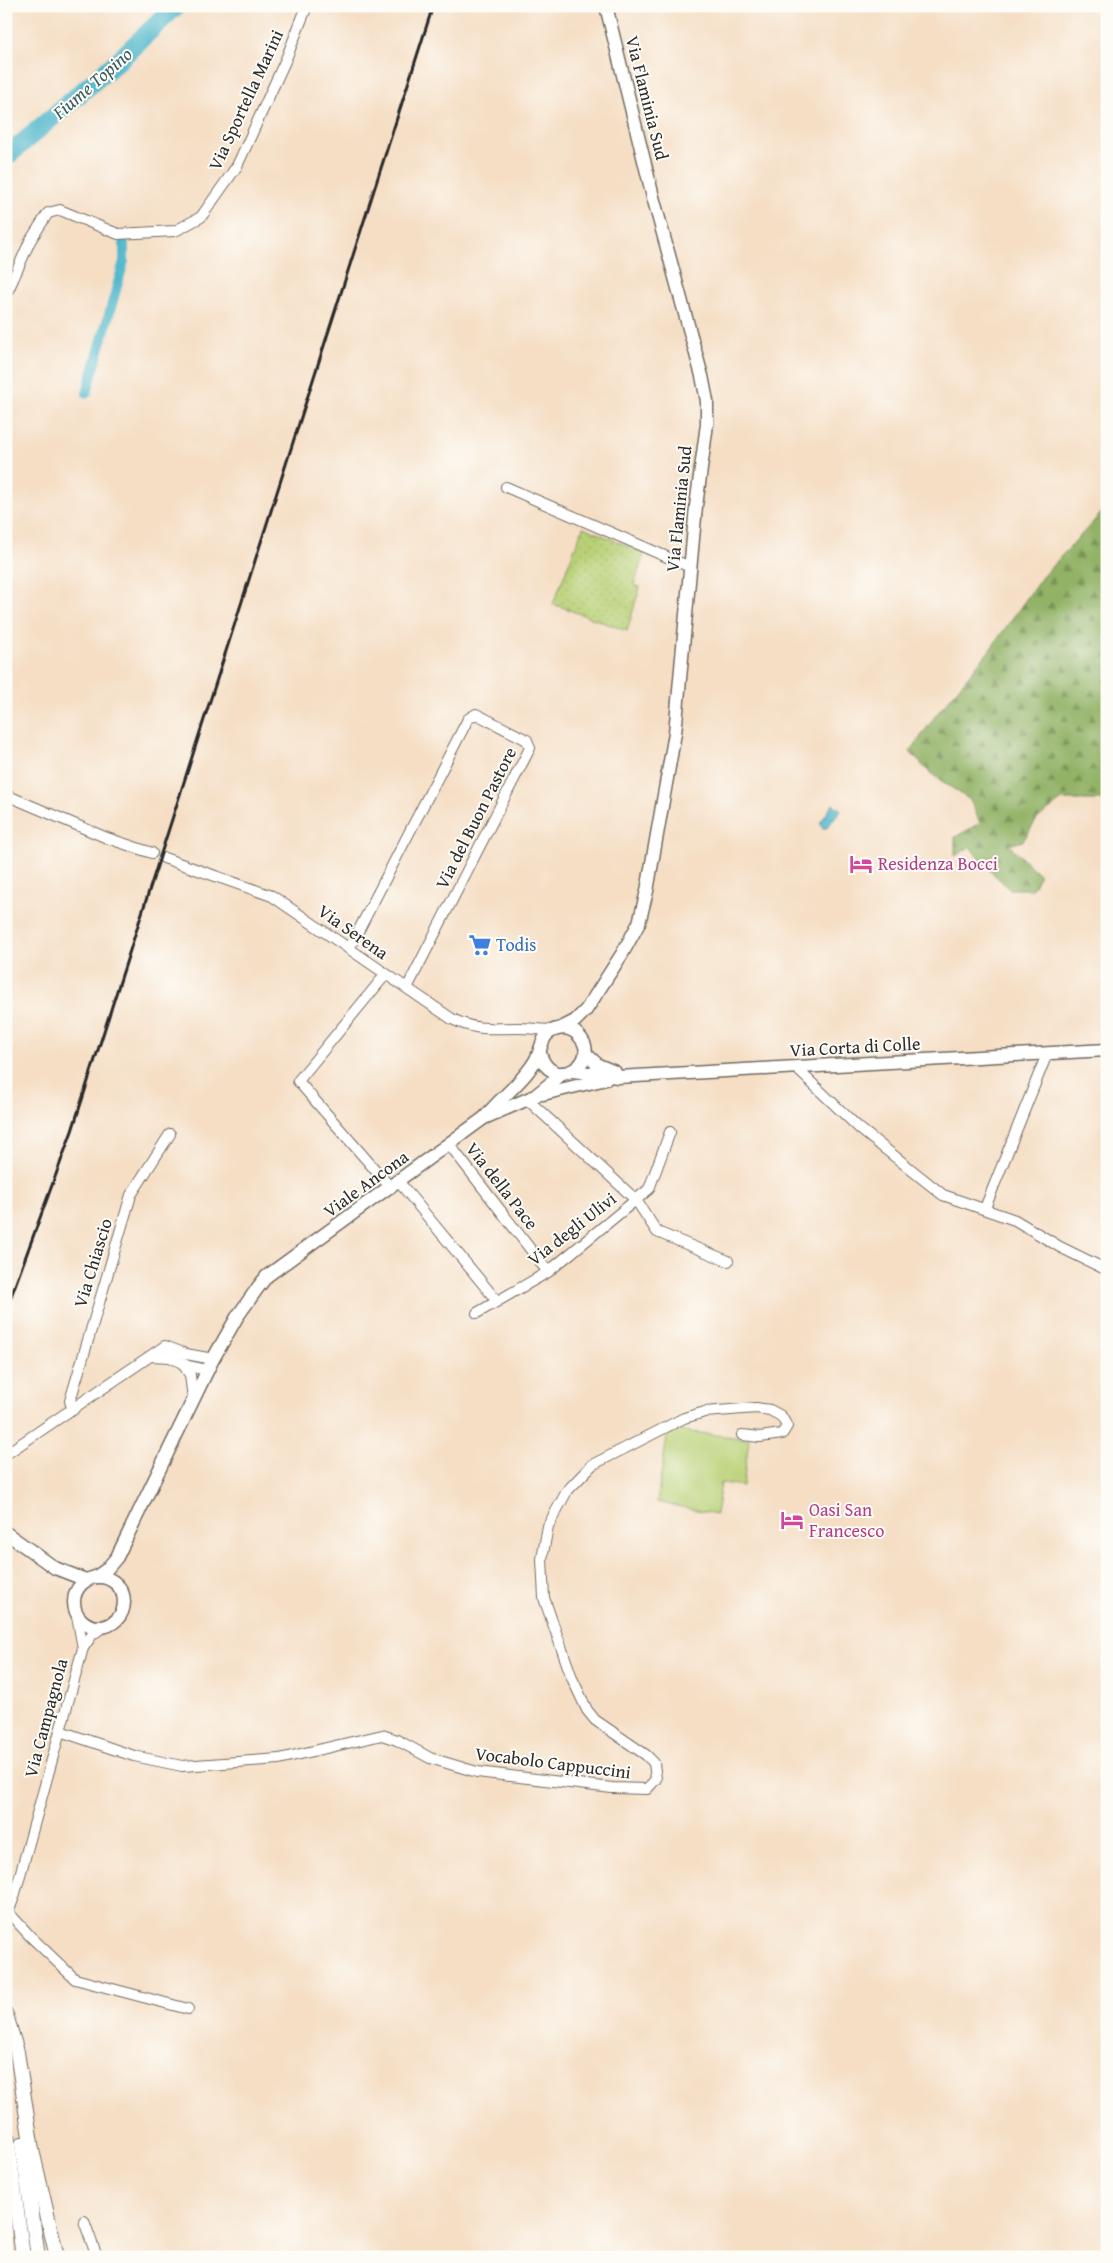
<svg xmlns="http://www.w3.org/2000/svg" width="1113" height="2263" font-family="'Gentium Book Plus',serif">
  <defs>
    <pattern id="grass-dots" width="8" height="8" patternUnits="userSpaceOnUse" patternTransform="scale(1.25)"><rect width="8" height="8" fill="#b8d075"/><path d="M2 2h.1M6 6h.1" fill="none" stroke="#9eb365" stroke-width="1.8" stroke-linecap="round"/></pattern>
    <pattern id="forest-firs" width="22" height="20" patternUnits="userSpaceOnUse" patternTransform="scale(1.25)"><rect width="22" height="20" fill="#92b266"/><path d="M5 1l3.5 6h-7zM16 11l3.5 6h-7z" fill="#779154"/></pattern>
    <pattern id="water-ripples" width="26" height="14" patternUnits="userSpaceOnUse" patternTransform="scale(1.25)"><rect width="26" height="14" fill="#4db6ca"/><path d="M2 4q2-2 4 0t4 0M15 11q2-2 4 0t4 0" fill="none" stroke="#4094a4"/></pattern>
  </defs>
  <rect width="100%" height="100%" fill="#fdfcf7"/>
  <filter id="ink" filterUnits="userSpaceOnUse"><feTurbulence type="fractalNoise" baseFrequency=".02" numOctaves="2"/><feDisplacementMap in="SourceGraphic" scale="10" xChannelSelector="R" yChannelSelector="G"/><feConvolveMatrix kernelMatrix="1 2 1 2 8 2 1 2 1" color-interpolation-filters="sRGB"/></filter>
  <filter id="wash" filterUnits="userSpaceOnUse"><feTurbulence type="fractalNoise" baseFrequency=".0096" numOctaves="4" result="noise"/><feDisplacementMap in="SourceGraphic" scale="20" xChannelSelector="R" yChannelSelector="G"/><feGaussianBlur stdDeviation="1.12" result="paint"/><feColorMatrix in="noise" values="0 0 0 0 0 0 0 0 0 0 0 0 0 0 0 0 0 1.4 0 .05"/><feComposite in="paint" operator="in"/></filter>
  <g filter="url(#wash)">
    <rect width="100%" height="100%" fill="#f5dec4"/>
    <path fill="url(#grass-dots)" stroke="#727e50" d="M583,527L644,553L634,585L640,587L627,631L553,604Z"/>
    <path fill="url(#forest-firs)" stroke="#5e6e48" d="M1107,507V800H1062L1037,819L1023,841L1009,845L1040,875L1032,889H1010L986,867L970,847L955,856V837L980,823L970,800L930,773L910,752L936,715L989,651L1042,577Z"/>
    <path fill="#b8d075" stroke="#727e50" d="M668,1429L749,1439L743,1486L721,1483L716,1514L657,1502Z"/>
    <path fill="url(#water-ripples)" stroke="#3c707a" d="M833,804L841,810L827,828H822L820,823Z"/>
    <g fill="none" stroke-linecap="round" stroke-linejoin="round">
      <path stroke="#4db6ca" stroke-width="10" d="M87,393L124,261V239"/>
      <path stroke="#4db6ca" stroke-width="19" d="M6,157L120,59L176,6"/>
    </g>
  </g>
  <g filter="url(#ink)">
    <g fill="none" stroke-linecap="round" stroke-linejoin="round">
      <defs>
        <g id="minor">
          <path d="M6,295L30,241L48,213L60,210L118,234L175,231L201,217L237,166L286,59L307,6"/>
          <path d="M506,487L690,567"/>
          <path d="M6,795L107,838L152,853"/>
          <path d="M164,858L272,896L452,1019C477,1031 491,1028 518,1028C530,1028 542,1030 554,1030"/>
          <path d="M349,949L468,719L476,714L527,740L530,748L407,988"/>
          <path d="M386,974L298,1081L391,1188"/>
          <path d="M796,1068L859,1128L943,1195L1015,1220L1060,1247L1107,1270"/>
          <path d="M528,1100L636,1200L657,1232L728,1261"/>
          <path d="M449,1144L548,1272"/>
          <path d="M399,1182L497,1301"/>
          <path d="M985,1208L1047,1054"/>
          <path d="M477,1313L548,1272L649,1189L670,1132"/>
          <path d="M151,1356L170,1357L188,1366L207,1370"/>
          <path d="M183,1364L190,1375L193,1399"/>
          <path d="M73,1410L70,1401L131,1195L170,1134"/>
          <path d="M6,1454L165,1346L186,1354L213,1359"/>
          <path d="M77,1616L83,1648"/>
          <path d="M60,1731L134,1756L182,1766L279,1759L382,1735L397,1740L430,1758L477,1772L612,1788L647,1789L656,1779L654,1763L646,1755L595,1720L587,1710L572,1678L544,1598L542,1559L548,1526L567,1491L592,1465L684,1418L705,1412L756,1408L770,1410L781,1416L787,1426L782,1434L760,1437L742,1435"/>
          <path d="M9,1913L30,1936L75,1979L188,2009"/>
          <path d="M6,1918L14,1897L83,1648L92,1635L103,1627"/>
          <path d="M84,2221L97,2257"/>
        </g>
        <g id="major">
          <path d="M561,1028L575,1021L586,1010L622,954L639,923L647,891L675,733L696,506L707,424V401L702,376L653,197L606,6"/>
          <path d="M585,1053L598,1065L615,1072"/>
          <path d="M573,1071L618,1077L1107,1050"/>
          <path d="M543,1094L606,1079"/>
          <path d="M486,1116C501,1097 523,1082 535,1061C543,1049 540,1032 558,1029C566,1027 574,1030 579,1036C604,1062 551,1095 540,1053"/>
          <path d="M6,1533L55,1568L86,1580"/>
          <circle cx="99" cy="1602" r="25"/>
          <path d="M96,1577L106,1570L117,1557L213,1359L237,1317L259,1286L267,1276L484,1118L535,1096L563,1073"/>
        </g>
        <g id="highway">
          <path d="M6,2015L17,2052L32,2150L57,2257"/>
          <path d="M6,2129L23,2257"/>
          <path d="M22,2144L38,2257"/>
        </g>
      </defs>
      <use href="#minor" stroke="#726a61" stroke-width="12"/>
      <use href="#major" stroke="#726a61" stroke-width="15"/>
      <use href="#highway" stroke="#726a61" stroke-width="16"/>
      <use href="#minor" stroke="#fff" stroke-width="10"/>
      <use href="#major" stroke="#fff" stroke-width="12"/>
      <use href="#highway" stroke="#fff" stroke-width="14"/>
      <path stroke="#2b2b2b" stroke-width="3" d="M6,1310L72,1131L433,6"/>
    </g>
  </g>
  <defs>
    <symbol id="hotel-bare" viewBox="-9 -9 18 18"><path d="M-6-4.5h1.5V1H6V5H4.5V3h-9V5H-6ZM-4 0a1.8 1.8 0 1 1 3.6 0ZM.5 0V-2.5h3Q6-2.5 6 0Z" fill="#d1479c" stroke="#fdfcf7" stroke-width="2.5" paint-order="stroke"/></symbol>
    <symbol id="supermarket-bare" viewBox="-9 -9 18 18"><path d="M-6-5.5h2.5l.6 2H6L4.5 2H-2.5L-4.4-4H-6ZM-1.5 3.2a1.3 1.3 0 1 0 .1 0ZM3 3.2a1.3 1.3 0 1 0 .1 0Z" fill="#3f7fe0" stroke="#fdfcf7" stroke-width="2.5" paint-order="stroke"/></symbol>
  </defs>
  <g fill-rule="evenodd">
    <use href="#hotel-bare" x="845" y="848" width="32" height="32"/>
    <use href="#supermarket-bare" x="464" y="929" width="32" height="32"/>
    <use href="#hotel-bare" x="776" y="1504" width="32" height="32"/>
  </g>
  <g text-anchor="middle" stroke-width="4" stroke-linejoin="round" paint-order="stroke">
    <g font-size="18" fill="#2b2b2b" stroke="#fdfcf7">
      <text transform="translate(647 98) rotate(76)" y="6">Via Flaminia Sud</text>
      <text transform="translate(246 100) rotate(-65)" y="6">Via Sportella Marini</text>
      <text transform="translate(679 509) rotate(-84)" y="6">Via Flaminia Sud</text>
      <text transform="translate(476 818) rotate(-63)" y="6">Via del Buon Pastore</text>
      <text transform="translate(353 932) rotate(35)" y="6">Via Serena</text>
      <text transform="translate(855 1047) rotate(-3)" y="6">Via Corta di Colle</text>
      <text transform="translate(366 1184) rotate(-36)" y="6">Viale Ancona</text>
      <text transform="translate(502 1186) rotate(52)" y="6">Via della Pace</text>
      <text transform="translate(572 1229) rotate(-38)" y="6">Via degli Ulivi</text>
      <text transform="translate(93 1263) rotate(-73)" y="6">Via Chiascio</text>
      <text transform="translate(46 1718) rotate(-75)" y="6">Via Campagnola</text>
      <text transform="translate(553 1763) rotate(7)" y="6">Vocabolo Cappuccini</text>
    </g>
    <g font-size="18" fill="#b23c85" stroke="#fdfcf7" text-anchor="start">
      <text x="878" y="870">Residenza Bocci</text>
      <text x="809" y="1516">Oasi San<tspan x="809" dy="21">Francesco</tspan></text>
    </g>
    <g font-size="18" fill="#366cbe" stroke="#fdfcf7" text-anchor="start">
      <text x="496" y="951">Todis</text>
    </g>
    <g font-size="19" font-style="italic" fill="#375c63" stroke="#fdfcf7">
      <text transform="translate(92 83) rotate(-41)" y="7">Fiume Topino</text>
    </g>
  </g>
  <rect width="1113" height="2263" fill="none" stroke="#fdfcf7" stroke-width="25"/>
</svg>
